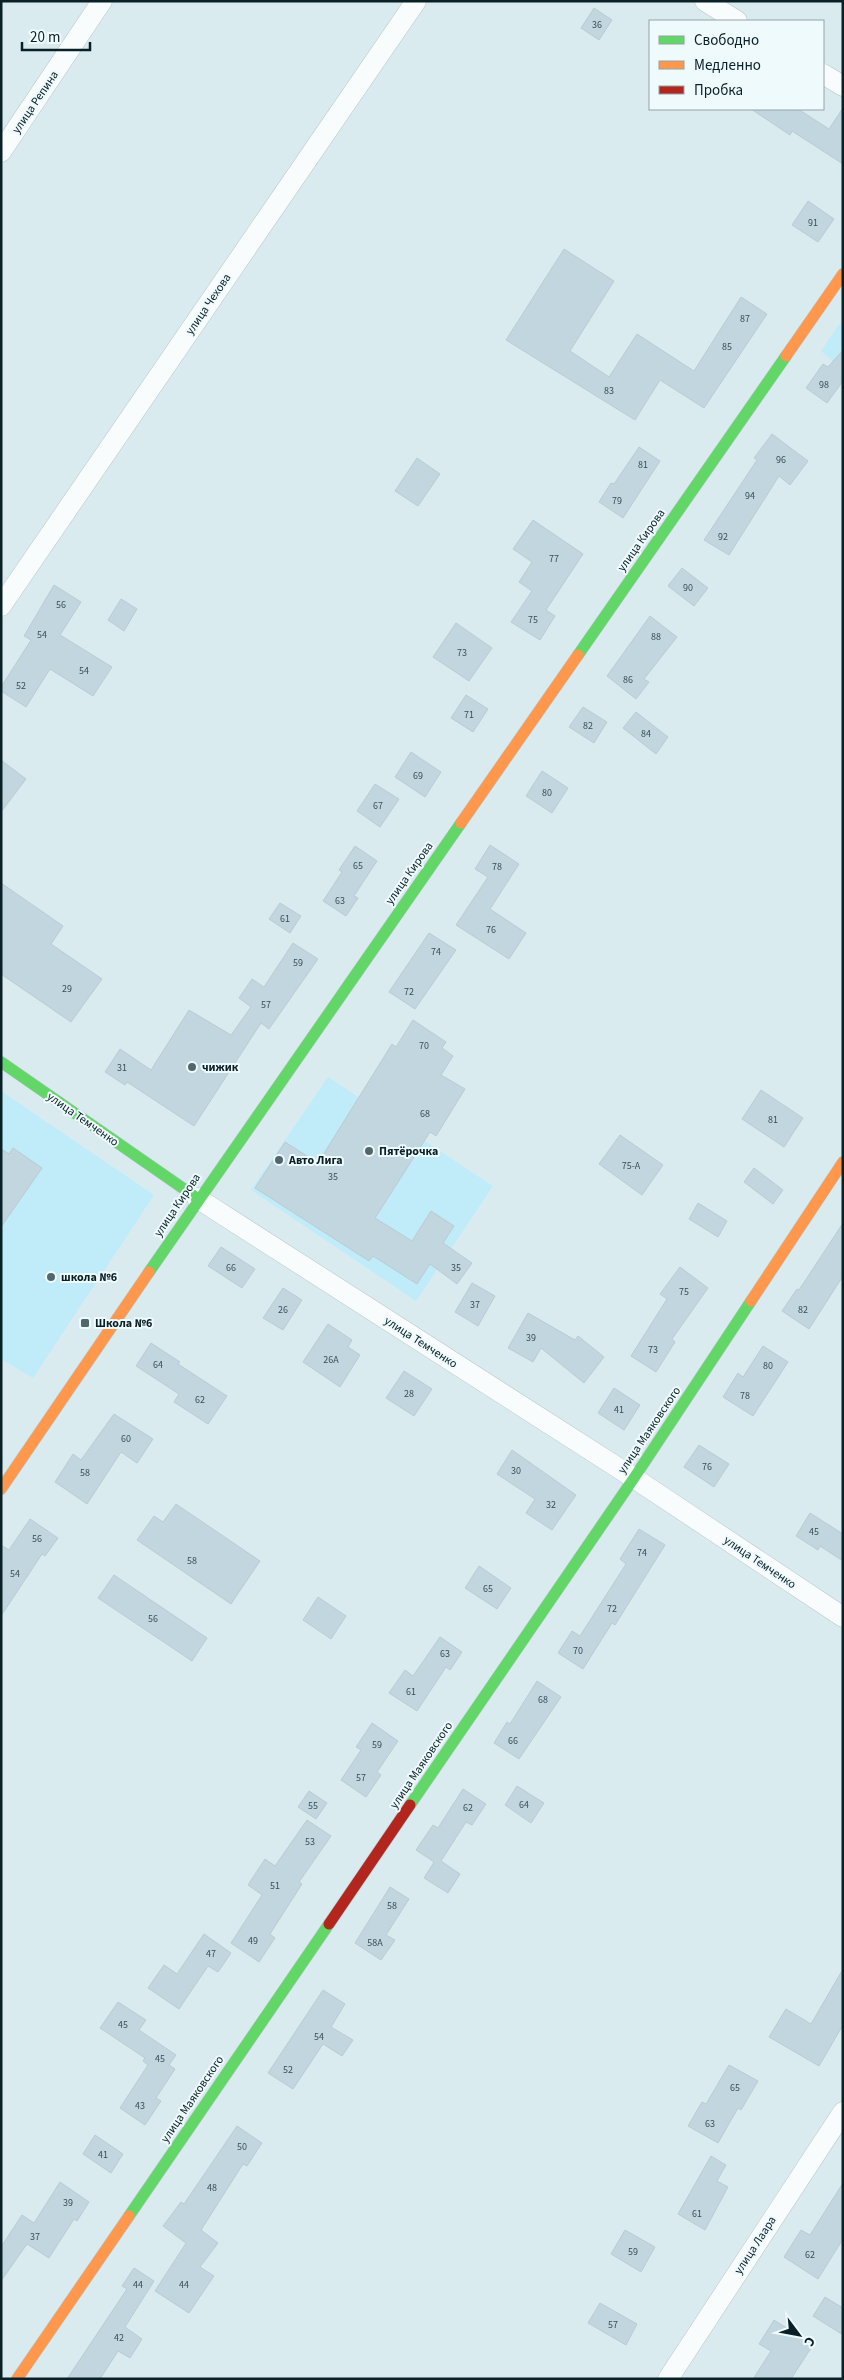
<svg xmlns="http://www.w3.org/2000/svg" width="844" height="2380" font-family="'Source Sans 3',sans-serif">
  <rect width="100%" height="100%" fill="#daebf0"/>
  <g fill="#bfecf8">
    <path d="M843,319V370L821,351Z"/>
    <path d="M328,1077L493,1186L416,1301L251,1190Z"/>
    <path d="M1,1091L154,1195L33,1378L1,1359Z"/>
  </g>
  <g fill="#c2d6e0" stroke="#bacbd2">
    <path d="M594,8L612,20L599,40L581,28Z"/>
    <path d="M843,108V164L792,131L790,135L751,109H798L829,129Z"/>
    <path d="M808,201L834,219L818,242L792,225Z"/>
    <path d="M564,249L614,281L570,351L609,377L637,334L694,371L741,297L767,314L704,408L660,380L635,420L506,340Z"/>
    <path d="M843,350V381L827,403L806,388L823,364L828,367Z"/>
    <path d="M772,434L808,461L790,485L779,476L729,555L704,540L757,460L754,458Z"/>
    <path d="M639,447L660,461L623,518L599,502L611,483L614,484Z"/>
    <path d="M417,458L440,474L418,506L395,491Z"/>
    <path d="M533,520L583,554L546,610L555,616L540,640L511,622L532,591L519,582L532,562L513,549Z"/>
    <path d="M682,568L708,588L694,606L668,586Z"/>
    <path d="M54,585L81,602L60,635L112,667L93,696L50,669L26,707L1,691V687L31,640L24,636Z"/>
    <path d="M121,599L137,609L124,631L108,620Z"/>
    <path d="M650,616L677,637L644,679L649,682L636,699L607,676Z"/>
    <path d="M456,623L492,648L469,681L433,657Z"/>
    <path d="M466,695L488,709L473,732L451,718Z"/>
    <path d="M583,707L607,722L594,743L569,727Z"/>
    <path d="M636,712L668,737L656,754L623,728Z"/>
    <path d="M411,752L441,772L425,797L395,777Z"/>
    <path d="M1,760L26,779L1,812Z"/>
    <path d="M542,771L568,788L552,813L526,796Z"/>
    <path d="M375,784L399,799L380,827L357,811Z"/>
    <path d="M490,845L519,864L490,909L526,933L509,959L456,925L488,877L475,869Z"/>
    <path d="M355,846L377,861L354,896L358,898L346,916L323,901L342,872L339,870Z"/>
    <path d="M1,883L63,926L51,944L102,979L71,1022L1,974Z"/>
    <path d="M280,903L301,916L290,933L269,919Z"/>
    <path d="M429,933L456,950L415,1009L389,992Z"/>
    <path d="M293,943L318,959L269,1029L261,1023L194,1126L127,1082L125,1085L105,1072L120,1049L151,1070L189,1010L231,1035L251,1007L239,998L252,979L264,987Z"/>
    <path d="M413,1020L446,1042L442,1048L453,1056L441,1075L465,1089L436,1136L430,1132L375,1218L412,1241L431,1211L454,1226L443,1243L472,1263L457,1284L430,1264L417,1284L373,1256L369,1261L255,1188L285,1142L318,1163L392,1044L396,1047Z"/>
    <path d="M761,1090L803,1118L784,1147L742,1119Z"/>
    <path d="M620,1135L663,1165L642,1195L599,1164Z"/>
    <path d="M13,1148L42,1168L1,1227V1149L9,1154Z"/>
    <path d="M754,1168L783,1190L773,1204L744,1182Z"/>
    <path d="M698,1203L727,1221L718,1237L689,1219Z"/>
    <path d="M843,1223V1276L809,1329L782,1311L797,1289L799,1290Z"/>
    <path d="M221,1247L255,1269L242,1288L208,1266Z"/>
    <path d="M680,1267L708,1288L672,1339L675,1342L656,1372L631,1356L667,1299L660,1294Z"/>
    <path d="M472,1283L495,1296L478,1326L455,1312Z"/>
    <path d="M283,1288L302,1300L283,1330L263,1318Z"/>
    <path d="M528,1313L575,1340L578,1336L604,1357L584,1383L541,1348L533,1362L508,1348Z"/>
    <path d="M328,1324L352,1340L348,1347L360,1355L340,1387L303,1362Z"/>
    <path d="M151,1343L180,1362L178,1364L227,1396L208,1424L174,1402L179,1394L136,1366Z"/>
    <path d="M763,1346L788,1362L753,1416L723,1397L738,1373L743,1377Z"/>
    <path d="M404,1371L432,1389L414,1416L386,1398Z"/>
    <path d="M614,1388L640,1405L624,1430L598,1413Z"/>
    <path d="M114,1414L153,1439L137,1463L121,1452L87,1504L55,1482L73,1454L81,1460Z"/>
    <path d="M699,1445L729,1464L714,1487L684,1467Z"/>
    <path d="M512,1450L576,1495L552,1530L526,1513L535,1499L497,1474Z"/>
    <path d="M176,1504L260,1561L231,1604L137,1540L154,1516L163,1522Z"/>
    <path d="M810,1513L843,1534V1561L820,1546L818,1550L796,1536Z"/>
    <path d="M30,1519L58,1538L45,1556L42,1554L1,1616V1545L9,1550Z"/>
    <path d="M639,1529L665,1545L615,1625L612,1623L583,1669L558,1653L572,1631L580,1636L626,1564L620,1559Z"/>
    <path d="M479,1566L511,1588L497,1609L465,1588Z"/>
    <path d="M114,1575L207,1638L192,1661L98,1598Z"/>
    <path d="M318,1597L346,1616L331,1639L303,1620Z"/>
    <path d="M440,1637L462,1652L450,1670L446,1667L417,1711L389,1693L405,1670L413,1676Z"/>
    <path d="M537,1681L561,1697L519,1759L494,1743L507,1722L510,1724Z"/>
    <path d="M372,1723L398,1741L377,1772L381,1775L366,1797L341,1780L361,1750L356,1747Z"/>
    <path d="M517,1786L544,1803L531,1823L505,1805Z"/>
    <path d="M463,1789L486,1804L472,1825L466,1822L441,1861L460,1874L448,1893L424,1878L434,1862L416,1850L433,1825L438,1828Z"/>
    <path d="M309,1791L327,1803L316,1819L298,1807Z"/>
    <path d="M307,1820L331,1836L299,1882L302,1884L270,1934L275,1938L259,1962L231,1943L262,1895L248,1885L265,1859L275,1866Z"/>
    <path d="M390,1887L409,1899L386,1935L395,1940L381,1960L355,1943Z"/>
    <path d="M204,1934L231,1953L218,1972L208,1966L179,2009L148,1988L164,1965L177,1974Z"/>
    <path d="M843,1969V2025L819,2066L769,2037L786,2009L811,2024Z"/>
    <path d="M323,1990L345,2004L331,2027L353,2040L342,2056L323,2044L293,2089L268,2073Z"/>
    <path d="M118,2002L146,2020L139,2030L176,2055L169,2065L175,2069L156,2098L161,2101L145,2125L120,2108L148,2065L143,2061L145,2058L100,2028Z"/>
    <path d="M729,2065L758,2081L741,2110L738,2108L718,2143L688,2126L702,2102L706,2104Z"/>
    <path d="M237,2126L262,2143L247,2166L243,2164L201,2230L218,2243L200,2267L214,2276L189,2313L155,2291L186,2243L163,2226L181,2202L184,2204Z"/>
    <path d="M95,2135L123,2154L111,2173L83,2154Z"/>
    <path d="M711,2156L726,2165L717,2181L728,2187L705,2230L678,2214Z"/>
    <path d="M60,2182L89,2202L77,2221L74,2219L49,2258L27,2244L1,2281V2247L22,2215L34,2223Z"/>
    <path d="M843,2183V2239L818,2279L784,2257L801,2230L810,2235Z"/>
    <path d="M625,2230L655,2247L641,2272L611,2254Z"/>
    <path d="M134,2268L154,2281L125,2327L142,2339L130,2358L118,2351L100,2379H67L127,2289L122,2286Z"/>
    <path d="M825,2297L843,2308V2335L813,2316Z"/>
    <path d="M600,2303L637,2324L626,2345L588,2323Z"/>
    <path d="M774,2320L813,2345L791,2379H753L771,2351L759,2344Z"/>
  </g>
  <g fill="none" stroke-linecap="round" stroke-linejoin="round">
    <defs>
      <g id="street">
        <path d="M705,1L737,21"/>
        <path d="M823,74L843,86"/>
        <path d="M1,152L102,1"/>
        <path d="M1,606L416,1"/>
        <path d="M197,1198L634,1478L843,1617"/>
        <path d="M668,2379L843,2112"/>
      </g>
      <g id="fast">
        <path d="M578,655L786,356"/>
        <path d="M1,1062L197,1198"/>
        <path d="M149,1272L461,823"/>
        <path d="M410,1805L634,1478L751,1301"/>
        <path d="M129,2216L329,1924"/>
      </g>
      <g id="slow">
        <path d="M786,356L843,274"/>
        <path d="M461,823L578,655"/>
        <path d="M751,1301L843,1162"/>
        <path d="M1,1489L149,1272"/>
        <path d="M17,2379L129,2216"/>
      </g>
      <path id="jam" d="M329,1924L410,1805"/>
    </defs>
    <use href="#street" stroke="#b6c8cd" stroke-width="21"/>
    <use href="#fast" stroke="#b6c8cd" stroke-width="12"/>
    <use href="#slow" stroke="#b6c8cd" stroke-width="12"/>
    <use href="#jam" stroke="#b6c8cd" stroke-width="12"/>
    <use href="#street" stroke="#f9fcfd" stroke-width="20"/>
    <use href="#fast" stroke="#63d668" stroke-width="11"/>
    <use href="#slow" stroke="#ff974d" stroke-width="11"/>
    <use href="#jam" stroke="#b3261e" stroke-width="11"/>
  </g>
  <g fill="#52676d" stroke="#effafd" stroke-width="2">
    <circle cx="192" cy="1067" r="5"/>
    <circle cx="369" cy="1151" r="5"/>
    <circle cx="279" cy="1160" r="5"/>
    <circle cx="51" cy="1277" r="5"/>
    <rect x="80" y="1318" width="10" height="10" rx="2.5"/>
  </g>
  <g text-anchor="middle" stroke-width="4" stroke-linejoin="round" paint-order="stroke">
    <g font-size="10" fill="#384e56">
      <text x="597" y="28">36</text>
      <text x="813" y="226">91</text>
      <text x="745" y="322">87</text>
      <text x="727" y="350">85</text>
      <text x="824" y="388">98</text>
      <text x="609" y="394">83</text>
      <text x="781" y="463">96</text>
      <text x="643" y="468">81</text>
      <text x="750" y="499">94</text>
      <text x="617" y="504">79</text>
      <text x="723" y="540">92</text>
      <text x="554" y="562">77</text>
      <text x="688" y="591">90</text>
      <text x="61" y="608">56</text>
      <text x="533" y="623">75</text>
      <text x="42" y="638">54</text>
      <text x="656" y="640">88</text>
      <text x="462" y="656">73</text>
      <text x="84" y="674">54</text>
      <text x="628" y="683">86</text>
      <text x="21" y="689">52</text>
      <text x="469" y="718">71</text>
      <text x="588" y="729">82</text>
      <text x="646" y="737">84</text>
      <text x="418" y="779">69</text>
      <text x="547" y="796">80</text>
      <text x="378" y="809">67</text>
      <text x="358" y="869">65</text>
      <text x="497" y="870">78</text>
      <text x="340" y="904">63</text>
      <text x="285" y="922">61</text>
      <text x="491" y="933">76</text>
      <text x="436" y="955">74</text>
      <text x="298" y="966">59</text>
      <text x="67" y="992">29</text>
      <text x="409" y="995">72</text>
      <text x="266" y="1008">57</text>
      <text x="424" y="1049">70</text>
      <text x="122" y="1071">31</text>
      <text x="425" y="1117">68</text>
      <text x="773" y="1123">81</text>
      <text x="631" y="1169">75-А</text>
      <text x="333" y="1180">35</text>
      <text x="231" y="1271">66</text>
      <text x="456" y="1271">35</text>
      <text x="684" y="1295">75</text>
      <text x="475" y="1308">37</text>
      <text x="283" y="1313">26</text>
      <text x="803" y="1313">82</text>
      <text x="531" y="1341">39</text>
      <text x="653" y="1353">73</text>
      <text x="331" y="1363">26А</text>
      <text x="158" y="1368">64</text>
      <text x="768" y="1369">80</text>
      <text x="409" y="1397">28</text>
      <text x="745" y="1399">78</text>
      <text x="200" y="1403">62</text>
      <text x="619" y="1413">41</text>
      <text x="126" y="1442">60</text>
      <text x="707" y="1470">76</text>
      <text x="516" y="1474">30</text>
      <text x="85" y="1476">58</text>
      <text x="551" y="1508">32</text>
      <text x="814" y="1535">45</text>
      <text x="37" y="1542">56</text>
      <text x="642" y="1556">74</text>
      <text x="192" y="1564">58</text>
      <text x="15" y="1577">54</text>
      <text x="488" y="1592">65</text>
      <text x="612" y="1612">72</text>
      <text x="153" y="1622">56</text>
      <text x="578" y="1654">70</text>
      <text x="445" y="1657">63</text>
      <text x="411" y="1695">61</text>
      <text x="543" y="1703">68</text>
      <text x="513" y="1744">66</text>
      <text x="377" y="1748">59</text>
      <text x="361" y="1781">57</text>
      <text x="524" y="1808">64</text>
      <text x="313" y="1809">55</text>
      <text x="468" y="1811">62</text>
      <text x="310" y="1845">53</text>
      <text x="275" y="1889">51</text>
      <text x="392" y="1909">58</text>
      <text x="253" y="1944">49</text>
      <text x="375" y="1946">58А</text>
      <text x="211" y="1957">47</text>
      <text x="123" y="2028">45</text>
      <text x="319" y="2040">54</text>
      <text x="160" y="2062">45</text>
      <text x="288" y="2073">52</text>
      <text x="735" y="2091">65</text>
      <text x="140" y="2109">43</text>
      <text x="710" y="2127">63</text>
      <text x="242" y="2150">50</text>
      <text x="103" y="2158">41</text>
      <text x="212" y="2191">48</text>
      <text x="68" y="2206">39</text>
      <text x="697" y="2217">61</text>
      <text x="35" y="2240">37</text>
      <text x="633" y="2255">59</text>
      <text x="810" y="2258">62</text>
      <text x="138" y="2288">44</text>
      <text x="184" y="2288">44</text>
      <text x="613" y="2328">57</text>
      <text x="119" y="2341">42</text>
    </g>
    <g font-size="12" fill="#092026" stroke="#effafd">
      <text transform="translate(35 102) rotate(-56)" y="4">улица Репина</text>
      <text transform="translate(208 304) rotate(-56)" y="4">улица Чехова</text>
      <text transform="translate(641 540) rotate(-55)" y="4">улица Кирова</text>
      <text transform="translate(409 873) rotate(-55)" y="4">улица Кирова</text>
      <text transform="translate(83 1119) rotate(35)" y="4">улица Темченко</text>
      <text transform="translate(177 1205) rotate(-56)" y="4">улица Кирова</text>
      <text transform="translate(421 1342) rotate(33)" y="4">улица Темченко</text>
      <text transform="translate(649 1430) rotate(-56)" y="4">улица Маяковского</text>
      <text transform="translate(760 1562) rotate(34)" y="4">улица Темченко</text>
      <text transform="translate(421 1765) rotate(-56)" y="4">улица Маяковского</text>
      <text transform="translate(192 2099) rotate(-56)" y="4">улица Маяковского</text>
      <text transform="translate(755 2245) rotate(-57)" y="4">улица Лаара</text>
    </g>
    <g font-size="12" font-weight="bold" fill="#092026" stroke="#effafd" text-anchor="start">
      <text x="202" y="1071">чижик</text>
      <text x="379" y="1155">Пятёрочка</text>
      <text x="289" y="1164">Авто Лига</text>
      <text x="61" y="1281">школа №6</text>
      <text x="95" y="1327">Школа №6</text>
    </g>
  </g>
  <rect width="844" height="2380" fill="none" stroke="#092026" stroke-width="5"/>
  <rect x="649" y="20" width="175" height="90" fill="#effafd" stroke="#93a3a7"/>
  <rect x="659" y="36" width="25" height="8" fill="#63d668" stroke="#93a3a7"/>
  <text x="694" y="45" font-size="15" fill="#092026">Свободно</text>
  <rect x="659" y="61" width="25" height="8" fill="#ff974d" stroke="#93a3a7"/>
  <text x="694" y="70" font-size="15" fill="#092026">Медленно</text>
  <rect x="659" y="86" width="25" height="8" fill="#b3261e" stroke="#93a3a7"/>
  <text x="694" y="95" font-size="15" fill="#092026">Пробка</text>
  <g transform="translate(799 2335) rotate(122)" stroke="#effafd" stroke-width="4" paint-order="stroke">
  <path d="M0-4L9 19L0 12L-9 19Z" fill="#092026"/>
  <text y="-8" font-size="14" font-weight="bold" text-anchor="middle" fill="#092026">С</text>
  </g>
  <path d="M22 42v8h68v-8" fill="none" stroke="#092026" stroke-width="2.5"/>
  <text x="30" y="42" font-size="15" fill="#092026" stroke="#effafd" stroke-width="4" paint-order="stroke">20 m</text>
</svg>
